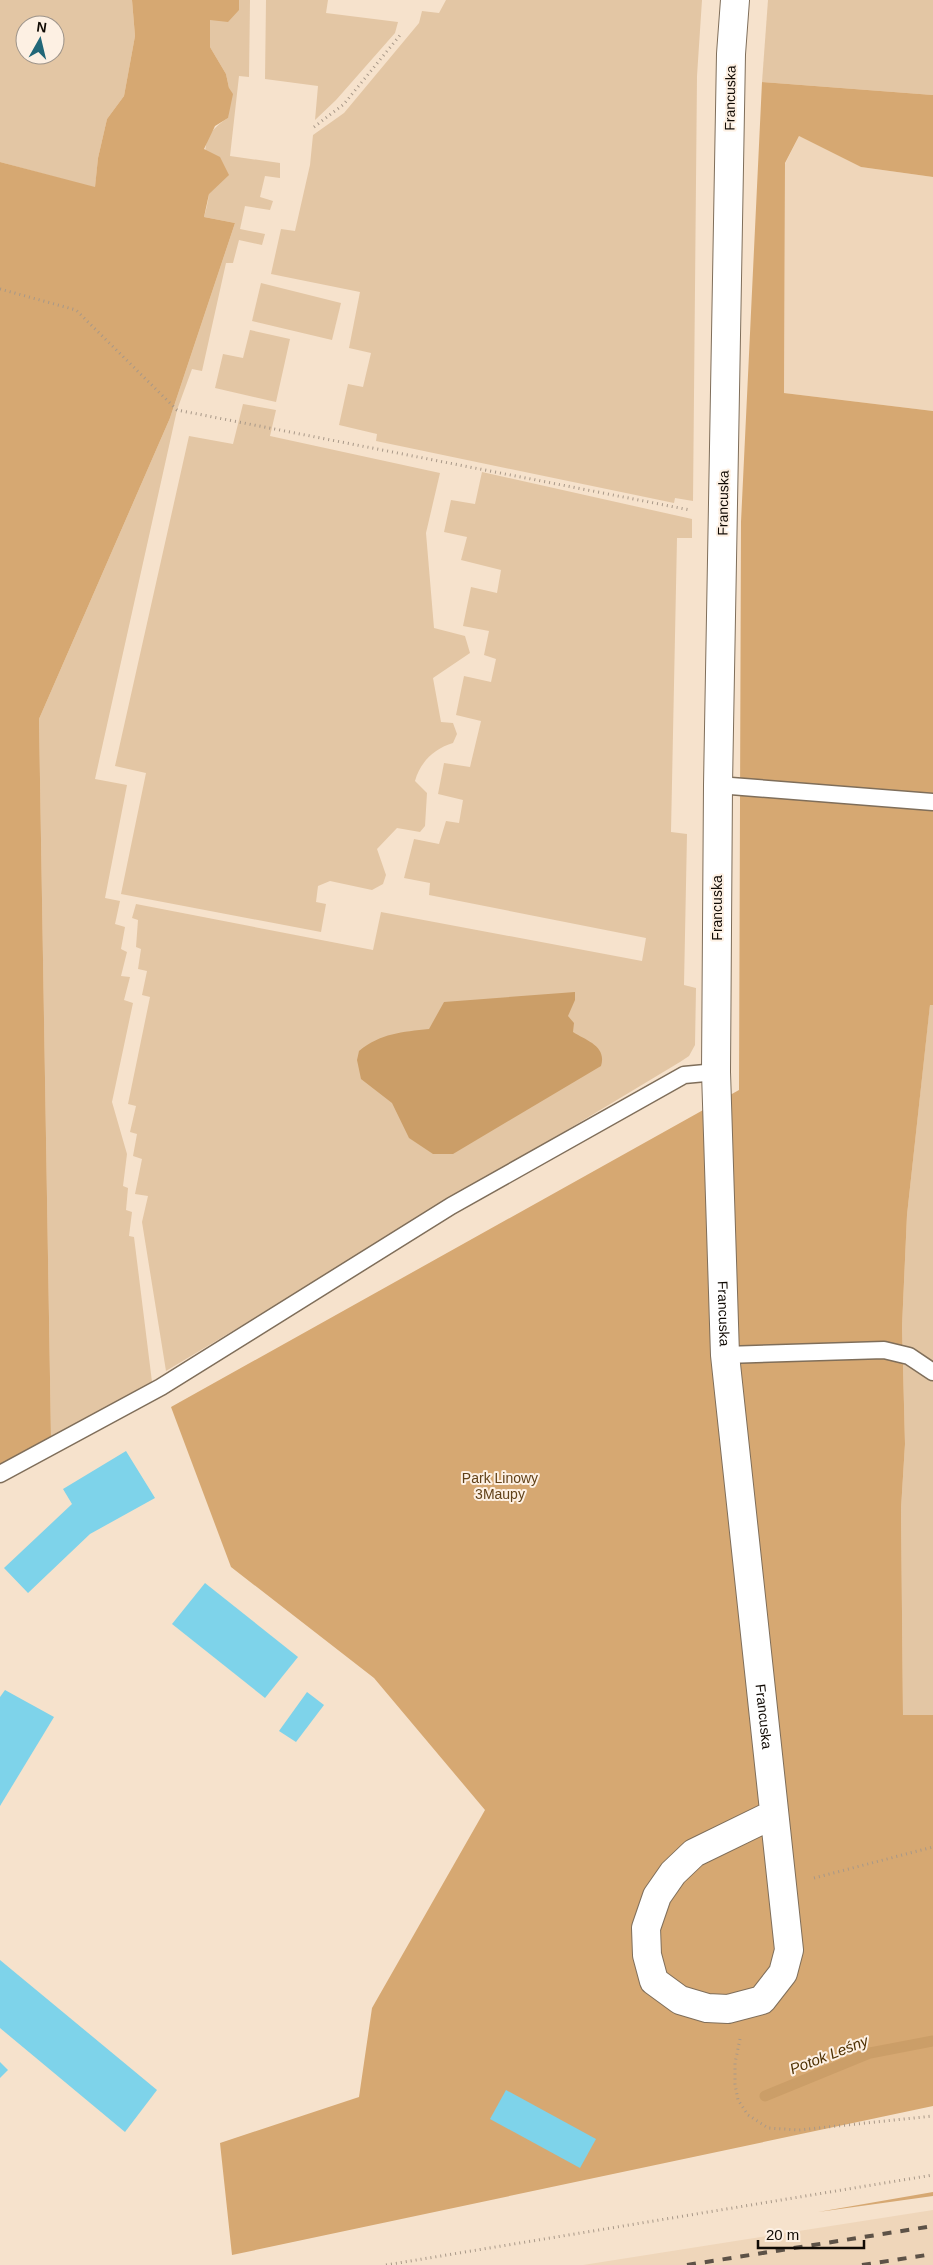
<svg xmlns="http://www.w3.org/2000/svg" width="933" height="2265" font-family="Arial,sans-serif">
  <rect width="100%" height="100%" fill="#f6e2cc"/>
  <g fill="#efd6ba">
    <path d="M799,136L861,167L933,177V411L784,393L785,164Z"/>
    <path d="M933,2210V2265H583Z"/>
  </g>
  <g fill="#e3c6a4" fill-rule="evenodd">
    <path d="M0,0H132L135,36L124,96L107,119L98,158L95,188L0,162ZM25,25H55V55H25Z"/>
    <path d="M239,0H250L249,77L239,76L230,156L280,163V178L265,176L260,197L273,201L270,210L245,206L240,229L265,234L262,245L239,240L233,263H226L202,371L192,369L177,410L95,779L127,785L105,898L120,901L115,924L125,927L121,949L127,952L121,976L130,977L124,1000L133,1003L112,1102L127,1154L123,1186L128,1188L126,1210L132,1212L129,1236L134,1237L152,1382L51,1437L39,719L170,418L235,223L204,217C206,210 208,202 209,194C210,162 192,140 228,118L229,88L226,74L210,47V20L238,10Z"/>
    <path d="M266,0H328L326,13L398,22L395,33L336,100L315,120L318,86L265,79Z"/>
    <path d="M446,0H702L697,76L693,501L675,498L674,503L376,441L377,434L339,425L348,384L363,387L371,353L349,348L360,292L271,274L281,229L295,231L310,165L313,135L344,113L419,23L422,11L439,13Z"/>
    <path d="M768,0H933V95L762,82Z"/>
    <path d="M261,283L341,303L332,340L252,321Z"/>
    <path d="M250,330L290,339L276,402L215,388L223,354L243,358Z"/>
    <path d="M243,404L276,410L270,436L440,473L426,533L434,628L465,636L470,653L433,678L441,722L453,723L457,734L453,743C435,748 420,762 415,781L427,793L425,826L420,832L397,828L377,849L386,875L383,884L372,890L330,881L318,886L316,902L326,904L321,932L121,894L146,773L115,766L189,436L233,444Z"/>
    <path d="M482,472L692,519V538H677L671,832L687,834L684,985L696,988L695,1045L689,1056L680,1062L166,1371L142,1222L148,1196L135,1194L142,1159L133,1156L137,1134L130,1132L136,1106L128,1104L150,997L142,995L147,971L138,969L141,949L136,947L138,920L132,918L136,904L373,950L381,912L642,961L646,938L429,895L430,883L404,878L414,839L439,844L446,821L459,823L463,800L438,794L444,763L470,767L481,721L456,715L464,676L491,682L496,659L484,655L489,631L463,626L471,587L497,593L501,570L461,560L467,537L444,532L451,500L475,504Z"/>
    <path d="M930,1004L933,1005V1715H903L901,1509L905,1444L902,1327L907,1215Z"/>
  </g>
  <g fill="#d6a872">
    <path d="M132,0H239V10L228,22L210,20V47L226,74L229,88L233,94L228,118L215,126L204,149L220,157L229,175L209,194L204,217L235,223L170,418L39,719L51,1437L0,1467V162L95,187L98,158L107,119L124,96L135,36Z"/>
    <path d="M762,82L933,95V177L861,167L799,136L785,163L784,393L933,411V1005H930L907,1215L902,1327L905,1444L901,1509L903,1715H933V2106L232,2255L220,2143L359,2097L372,2008L485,1810L374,1678L231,1567L171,1407L739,1090L741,522Z"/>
    <path d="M933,2192V2196L818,2212Z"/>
  </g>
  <path fill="#cb9e68" d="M575,992V1000L568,1016L574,1023L573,1032C587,1041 607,1046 601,1066L453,1154H433L409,1138L392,1103L361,1079L357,1060L359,1051C381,1033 402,1032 429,1029L444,1002Z"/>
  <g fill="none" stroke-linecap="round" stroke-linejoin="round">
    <path stroke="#cb9e68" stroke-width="11" d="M765,2096L870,2053L933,2041"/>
  </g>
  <g fill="#7ed3ea">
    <path d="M126,1451L155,1498L90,1534L28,1593L4,1568L72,1504L63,1489Z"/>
    <path d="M205,1583L298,1657L265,1698L172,1624Z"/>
    <path d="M5,1690L54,1717L0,1806V1697Z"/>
    <path d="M307,1692L324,1705L296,1742L279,1731Z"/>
    <path d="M0,1960L157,2090L125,2132L0,2028Z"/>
    <path d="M0,2062L8,2070L0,2078Z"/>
    <path d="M506,2090L596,2139L580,2168L490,2119Z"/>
  </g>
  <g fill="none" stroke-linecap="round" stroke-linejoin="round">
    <defs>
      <g id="lane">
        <path d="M718,785L933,802"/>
        <path d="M725,1355L884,1350L909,1356L933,1372"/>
        <path d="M0,1474L161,1387L451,1206L684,1075L716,1072"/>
      </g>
      <g id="street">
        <path id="s1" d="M735,0L731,54L718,785L716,1072L725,1355L789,1950L783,1973L762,2000L728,2009L707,2008L680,2000L654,1981L647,1955L646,1928L657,1896L673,1873L694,1853L774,1814"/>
      </g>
    </defs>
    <use href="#lane" stroke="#7f6e5a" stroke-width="19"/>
    <use href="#street" stroke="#7f6e5a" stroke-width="30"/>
    <g stroke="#a89888" stroke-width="3" stroke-dasharray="1 4" stroke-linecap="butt">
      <path d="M314,127L344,104L401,34"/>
      <path d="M0,289L76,310L177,410L690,510"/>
      <path d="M814,1878L933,1847"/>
      <path d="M740,2039L735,2063V2084L738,2100L748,2115L768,2128L799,2130L933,2116"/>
      <path d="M386,2265L933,2175"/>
    </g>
    <use href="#lane" stroke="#fff" stroke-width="16"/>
    <use href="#street" stroke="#fff" stroke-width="28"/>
    <g stroke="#5d5247" stroke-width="4" stroke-dasharray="9 9" stroke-linecap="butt">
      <path d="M687,2265L933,2226"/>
      <path d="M862,2265L933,2254"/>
    </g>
  </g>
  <g text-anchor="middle" stroke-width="4" stroke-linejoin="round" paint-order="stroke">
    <g font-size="14" fill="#100a04" stroke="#fdf0e3">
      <text transform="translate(730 98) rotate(-89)" y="5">Francuska</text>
      <text transform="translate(723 503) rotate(-89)" y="5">Francuska</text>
      <text transform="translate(717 908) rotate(-90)" y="5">Francuska</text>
      <text dy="5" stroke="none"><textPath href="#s1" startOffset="1314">Francuska</textPath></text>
      <text dy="5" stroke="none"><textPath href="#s1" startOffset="1719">Francuska</textPath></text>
    </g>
    <g font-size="14" fill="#614118" stroke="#fdf0e3">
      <text x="500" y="1483">Park Linowy<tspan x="500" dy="16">3Maupy</tspan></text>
    </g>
    <g font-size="15" font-style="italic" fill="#4e3002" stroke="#fdf0e3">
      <text transform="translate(829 2055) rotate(-21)" y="5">Potok Leśny</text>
    </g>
  </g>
  <g transform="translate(40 40) rotate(8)"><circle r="24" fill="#fdf0e3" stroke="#9e948a"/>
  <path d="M0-4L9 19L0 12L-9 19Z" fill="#226778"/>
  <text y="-8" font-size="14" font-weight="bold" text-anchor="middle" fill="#100a04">N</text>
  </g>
  <path d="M758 2240v8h106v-8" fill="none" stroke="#100a04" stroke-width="2.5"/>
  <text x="766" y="2240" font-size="15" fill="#100a04" stroke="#fdf0e3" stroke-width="4" paint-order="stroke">20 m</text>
</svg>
